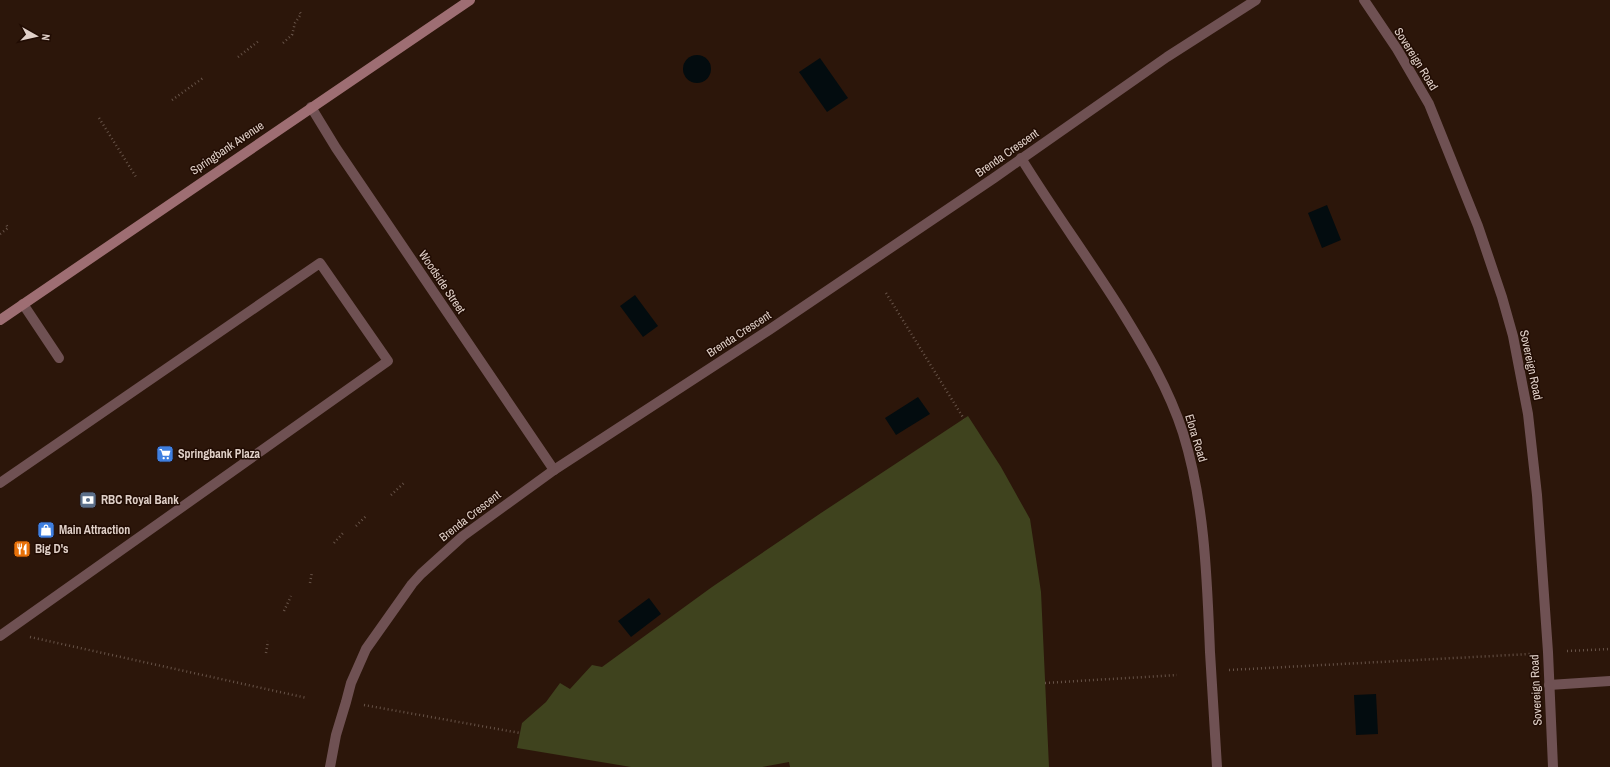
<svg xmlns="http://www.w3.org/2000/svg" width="1610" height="767" font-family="'Archivo Narrow',sans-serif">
  <rect width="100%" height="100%" fill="#2c160a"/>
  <path fill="#3f431e" d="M968,416L1001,467L1030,519L1041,592L1049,767H790L789,762L762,767H631L517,748L522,723L546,702L560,683L570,689L592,665L602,667L712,587L821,513Z"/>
  <g fill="#030c0f">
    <circle cx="697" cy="69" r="14"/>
    <path d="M820,58L848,98L827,112L799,72Z"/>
    <path d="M1327,205L1341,240L1322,248L1308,213Z"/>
    <path d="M635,295L658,326L643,337L620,306Z"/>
    <path d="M918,397L930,414L896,435L885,418Z"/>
    <path d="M649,598L661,614L631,637L618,621Z"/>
    <path d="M1376,694L1378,734L1356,735L1354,695Z"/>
  </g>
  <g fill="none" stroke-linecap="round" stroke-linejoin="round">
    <g stroke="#675348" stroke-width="2.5" stroke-dasharray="1 3" stroke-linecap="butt">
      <path d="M283,43L292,35L295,23L301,14L299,11"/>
      <path d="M238,57L260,40"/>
      <path d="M172,100L203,78"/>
      <path d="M99,118L136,177"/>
      <path d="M0,234L8,228L6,224"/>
      <path d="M886,293L964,419"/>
      <path d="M391,495L404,483"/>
      <path d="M356,526L366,516"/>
      <path d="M334,543L343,533"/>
      <path d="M310,583L312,572"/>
      <path d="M284,611L291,596"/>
      <path d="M30,637L307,698"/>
      <path d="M1567,651L1610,649"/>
      <path d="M266,653L268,641"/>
      <path d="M1229,670L1530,654"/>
      <path d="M1045,683L1177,675"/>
      <path d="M364,705L520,733"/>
    </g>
    <g stroke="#6f5153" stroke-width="10">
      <path d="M23,304L59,358"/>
      <path d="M0,483L320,263L388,361L0,636"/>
    </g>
    <g stroke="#6f5153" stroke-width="10">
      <path d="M1364,0L1397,49L1429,104L1478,226L1502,297L1513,336L1528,414L1537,495L1548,652L1553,767"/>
      <path d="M311,107L336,148L554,470"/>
      <path d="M1021,158C1053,210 1089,259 1121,310C1145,349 1169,389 1183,433C1205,504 1207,579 1210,652C1212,690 1215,729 1217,767"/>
      <path d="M1549,685L1610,681"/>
      <path d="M330,767L336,735L346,702L351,683L366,649L412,584L421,574L463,536L554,470L769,330L994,178L1167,57L1256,0"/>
    </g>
    <path stroke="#9e6e73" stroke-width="10" d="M0,320L470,0"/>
  </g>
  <defs>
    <symbol id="supermarket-square" viewBox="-11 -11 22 22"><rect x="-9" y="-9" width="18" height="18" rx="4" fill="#3f7fe0" stroke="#210c03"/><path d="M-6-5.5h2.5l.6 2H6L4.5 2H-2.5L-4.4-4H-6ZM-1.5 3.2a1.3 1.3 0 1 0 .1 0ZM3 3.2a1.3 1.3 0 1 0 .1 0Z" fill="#fff"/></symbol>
    <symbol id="bank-square" viewBox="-11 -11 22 22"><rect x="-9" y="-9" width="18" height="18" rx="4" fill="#5c6f8a" stroke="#210c03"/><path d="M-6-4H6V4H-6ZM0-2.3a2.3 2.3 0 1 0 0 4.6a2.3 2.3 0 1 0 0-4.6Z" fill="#fff"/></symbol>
    <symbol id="shop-square" viewBox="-11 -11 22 22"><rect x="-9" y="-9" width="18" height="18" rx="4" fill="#3f7fe0" stroke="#210c03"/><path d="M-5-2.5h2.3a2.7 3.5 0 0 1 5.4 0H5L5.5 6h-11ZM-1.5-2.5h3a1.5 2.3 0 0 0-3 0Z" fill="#fff"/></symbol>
    <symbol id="restaurant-square" viewBox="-11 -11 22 22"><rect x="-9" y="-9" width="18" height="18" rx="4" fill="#e8710a" stroke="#210c03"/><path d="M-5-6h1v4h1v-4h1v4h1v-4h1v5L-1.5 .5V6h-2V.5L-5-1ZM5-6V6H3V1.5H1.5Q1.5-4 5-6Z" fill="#fff"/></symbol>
  </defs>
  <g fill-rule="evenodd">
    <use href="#supermarket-square" x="155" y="444" width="20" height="20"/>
    <use href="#bank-square" x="78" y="490" width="20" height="20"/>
    <use href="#shop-square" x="36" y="520" width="20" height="20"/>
    <use href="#restaurant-square" x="12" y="539" width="20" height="20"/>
  </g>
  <g text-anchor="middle" stroke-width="3" stroke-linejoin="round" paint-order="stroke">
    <g font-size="12" fill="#e0d0c8" stroke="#210c03">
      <text transform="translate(1416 59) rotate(58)" y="4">Sovereign Road</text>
      <text transform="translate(227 148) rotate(-34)" y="4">Springbank Avenue</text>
      <text transform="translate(1007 153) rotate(-35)" y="4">Brenda Crescent</text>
      <text transform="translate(442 282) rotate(56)" y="4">Woodside Street</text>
      <text transform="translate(739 334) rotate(-33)" y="4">Brenda Crescent</text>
      <text transform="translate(1531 365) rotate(78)" y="4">Sovereign Road</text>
      <text transform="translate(1196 438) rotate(73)" y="4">Elora Road</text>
      <text transform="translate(470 516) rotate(-38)" y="4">Brenda Crescent</text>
      <text transform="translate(1536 690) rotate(-93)" y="4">Sovereign Road</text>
    </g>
    <g font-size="12" font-weight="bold" fill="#e0d0c8" stroke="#210c03" text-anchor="start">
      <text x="178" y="458">Springbank Plaza</text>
      <text x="101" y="504">RBC Royal Bank</text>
      <text x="59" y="534">Main Attraction</text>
      <text x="35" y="553">Big D's</text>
    </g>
  </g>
  <g transform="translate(36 36) rotate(98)" stroke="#210c03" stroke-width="3" paint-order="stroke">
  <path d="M0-3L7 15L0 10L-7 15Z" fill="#e0d0c8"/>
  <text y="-6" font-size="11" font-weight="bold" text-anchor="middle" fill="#e0d0c8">N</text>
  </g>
</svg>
